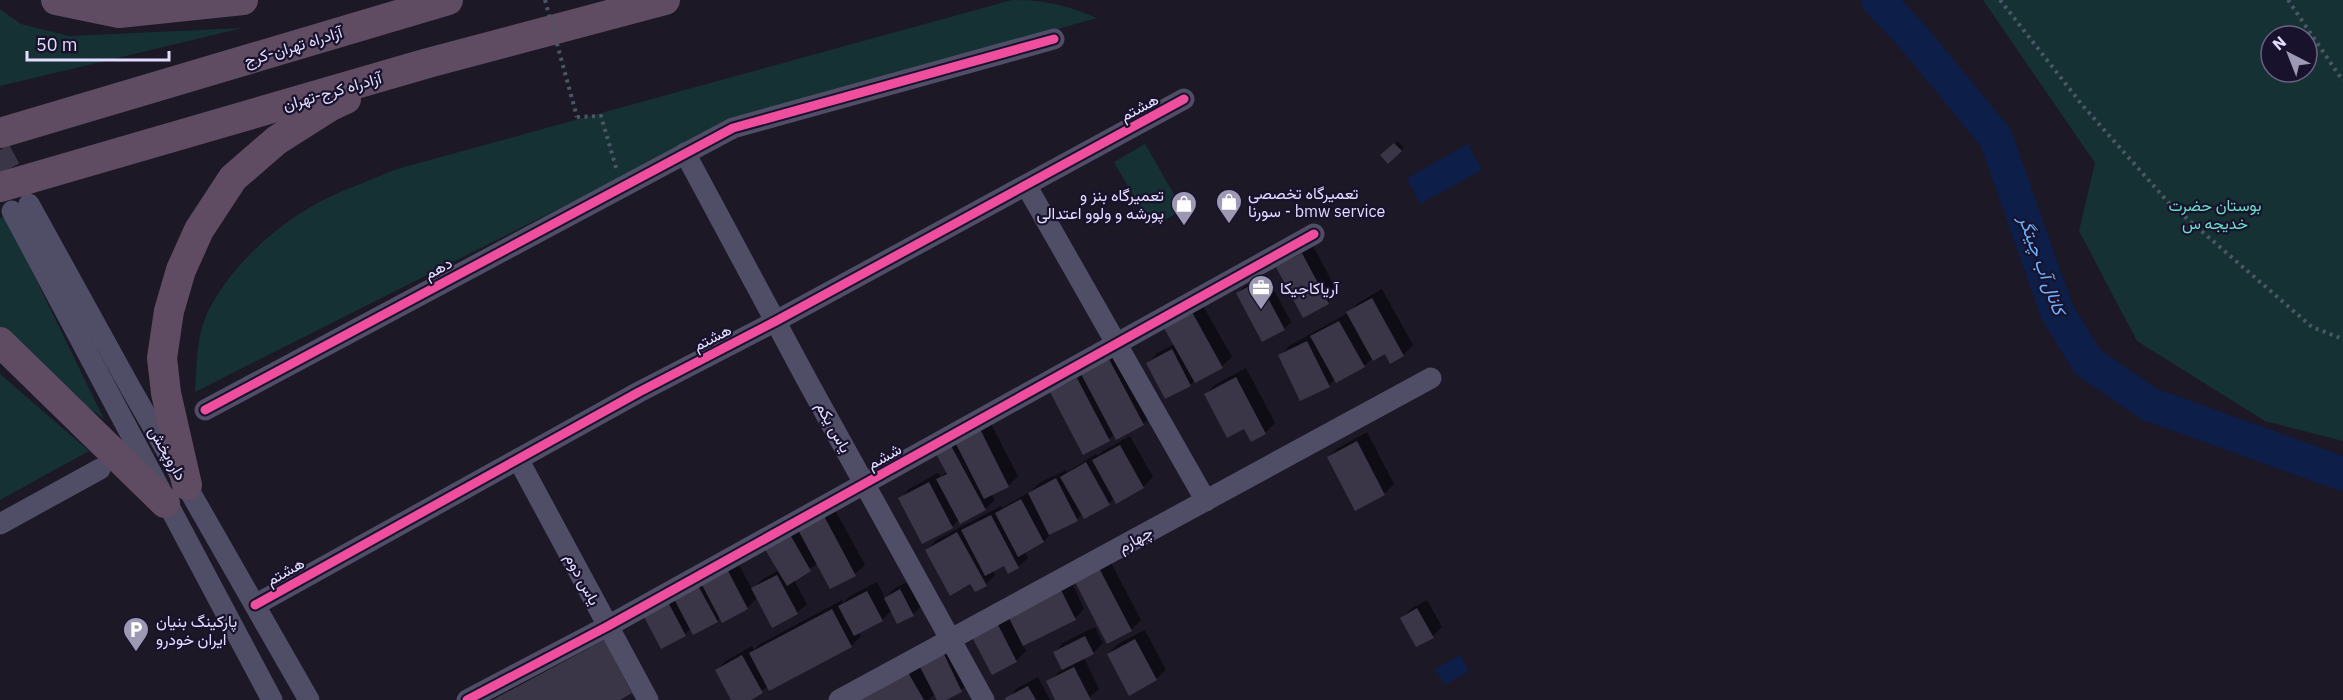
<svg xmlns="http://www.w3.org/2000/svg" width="2343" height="700" font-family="'IBM Plex Sans',Vazirmatn,sans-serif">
  <rect width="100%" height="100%" fill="#1c1826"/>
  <g fill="#153134" fill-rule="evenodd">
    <path d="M1012,0C1046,0 1065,5 1097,18L929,65L683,146L195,392C197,367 196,339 206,316C228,267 278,223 325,199C348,188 373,179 397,169Z"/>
    <path d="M1983,0H2343V441L2265,421L2137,341L2079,231L2095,163ZM2271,36H2307V72H2271Z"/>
    <path d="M0,9L21,24L69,36L243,28L0,86Z"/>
    <path d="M1145,144L1183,210L1151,227L1114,162Z"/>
    <path d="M5,216L104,419L61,388L0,331V218Z"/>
    <path d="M0,374L89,451L0,500Z"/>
  </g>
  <g fill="#0d1e48">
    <path d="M1468,144L1482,170L1420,204L1407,178Z"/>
    <path d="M1460,655L1469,671L1445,685L1435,669Z"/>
  </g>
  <g fill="#0007">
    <path d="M1398,141L1404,148L1388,162L1382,155Z"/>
    <path d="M1312,244L1338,293L1328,302L1304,316L1278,267L1287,258Z"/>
    <path d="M1266,275L1291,322L1284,329L1262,340L1238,293L1244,287Z"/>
    <path d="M1382,289L1413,345L1403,355L1386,352L1373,358L1364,366L1335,379L1329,385L1280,356L1289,346L1348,313L1358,303Z"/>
    <path d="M1202,304L1232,357L1222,366L1196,381L1195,380L1190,385L1148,363L1157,353L1175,344L1166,329Z"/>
    <path d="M1119,351L1153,414L1143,424L1117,438L1115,434L1109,439L1061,383Z"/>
    <path d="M1246,368L1275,423L1265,433L1245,427L1206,394L1216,384Z"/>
    <path d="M989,420L1018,476L1008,486L992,494L995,500L985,509L959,519L952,527L900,498L909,489L938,473L941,477L947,471L937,452Z"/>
    <path d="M1367,432L1394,484L1384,494L1328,457L1338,448Z"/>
    <path d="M1130,436L1153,477L1143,487L1115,498L1109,503L1082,514L1077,519L1054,531L1044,541L1024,551L1028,558L1018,567L1005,564L993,570L995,575L986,584L971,582L927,550L936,540L1001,506L1002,508L1031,491L1039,483L1066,470L1067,472L1096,454L1098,456L1103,451Z"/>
    <path d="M833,506L865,565L855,574L831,587L818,563L794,580L807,604L797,613L758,597L747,608L723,621L721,617L717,621L691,628L685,634L644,613L736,559L752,589L763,579L779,570L765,546Z"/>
    <path d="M1108,557L1141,620L1131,630L1075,579Z"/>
    <path d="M910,581L923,605L913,614L892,610L882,620L859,632L861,636L851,646L770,689L768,686L748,700H733L716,671L726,661L752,646L754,650L760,644L842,600L843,603L850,596L877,582L885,598L895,588Z"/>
    <path d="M1071,581L1084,609L1075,618L1023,645L1026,651L1017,660L993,673L974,639Z"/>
    <path d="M1427,600L1442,627L1433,636L1402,618L1412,608Z"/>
    <path d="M1095,627L1103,643L1093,653L1084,658L1099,689L1086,700H1056L1047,682L1063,669L1055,652L1064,642Z"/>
    <path d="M1145,630L1166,670L1156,679L1108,654L1118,644Z"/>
    <path d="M614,631L641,682L631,692L617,700H490L495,696Z"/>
    <path d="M952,644L971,681L961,690L943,700H939L935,694L929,700H847Z"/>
    <path d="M1038,677L1050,700H1008L1016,689Z"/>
  </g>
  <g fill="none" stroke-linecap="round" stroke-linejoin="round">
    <path stroke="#0d1e48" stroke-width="34" d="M1878,0L1913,37L1996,138L2057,312L2088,362L2149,404L2343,474"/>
  </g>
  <g fill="#3b3647">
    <path d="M1394,143L1402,151L1388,164L1380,155Z"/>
    <path d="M1302,253L1329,304L1303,318L1276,267Z"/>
    <path d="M1259,281L1285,330L1262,342L1236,293Z"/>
    <path d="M1372,298L1404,356L1390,364L1385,354L1373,361L1346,312Z"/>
    <path d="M1192,312L1223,368L1195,383L1164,328Z"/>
    <path d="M1339,321L1365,367L1336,383L1310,336Z"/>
    <path d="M1307,341L1330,387L1300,401L1278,355Z"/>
    <path d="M1172,349L1191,386L1165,399L1146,363Z"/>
    <path d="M1109,359L1144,425L1116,440L1081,374Z"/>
    <path d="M1236,377L1266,434L1251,442L1244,429L1227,438L1204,394Z"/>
    <path d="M1077,378L1110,441L1083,455L1050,392Z"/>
    <path d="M980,429L1009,487L984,499L955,442Z"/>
    <path d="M1357,441L1385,495L1355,511L1327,457Z"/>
    <path d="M950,444L986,510L960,524L936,479L947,474L935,452Z"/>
    <path d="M1120,445L1144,488L1116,504L1092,460Z"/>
    <path d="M1086,462L1110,505L1084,519L1060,477Z"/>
    <path d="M1056,478L1078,521L1049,535L1028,493Z"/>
    <path d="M929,482L953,528L922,544L898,498Z"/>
    <path d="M1021,499L1044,542L1018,557L995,513Z"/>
    <path d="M823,514L856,576L830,589L797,528Z"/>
    <path d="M991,515L1019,568L1008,574L1004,566L985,576L961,530Z"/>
    <path d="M788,531L811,571L787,586L763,546Z"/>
    <path d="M957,532L987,586L975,592L970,584L950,596L925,550Z"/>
    <path d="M1098,566L1132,631L1107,644L1073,578Z"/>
    <path d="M726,567L748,609L722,623L700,581Z"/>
    <path d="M777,575L798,614L772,628L751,588Z"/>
    <path d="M696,582L718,622L693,635L672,595Z"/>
    <path d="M900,589L914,616L897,624L884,598Z"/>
    <path d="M1061,590L1076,620L1023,646L1008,616Z"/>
    <path d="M867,591L883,621L854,636L838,606Z"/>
    <path d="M667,600L686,636L661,649L642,613Z"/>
    <path d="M1417,608L1434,638L1416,647L1400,618Z"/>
    <path d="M832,609L852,647L769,691L749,653Z"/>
    <path d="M995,619L1017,662L992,675L973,639Z"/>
    <path d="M1085,636L1094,654L1062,670L1053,652Z"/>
    <path d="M1135,639L1157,680L1129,696L1107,654Z"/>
    <path d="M604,640L632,693L620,700H492Z"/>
    <path d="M943,652L962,692L946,700H937L919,665Z"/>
    <path d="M742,655L763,693L751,700H731L715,670Z"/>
    <path d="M1074,667L1091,700H1055L1046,681Z"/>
    <path d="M906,669L924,700H851Z"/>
    <path d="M1028,686L1036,700H1006L1005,698Z"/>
  </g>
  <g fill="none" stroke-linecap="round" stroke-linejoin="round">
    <path stroke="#3a3647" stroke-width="21" stroke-dasharray="21 10" stroke-linecap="butt" d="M0,150L23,193"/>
    <g stroke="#4a5767" stroke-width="4" stroke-dasharray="3 4.5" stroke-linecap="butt">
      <path d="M2000,0L2083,106L2168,202L2312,327L2343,339"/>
      <path d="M2288,0L2343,81"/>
      <path d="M577,117L601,116L617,171"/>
    </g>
    <g stroke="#504d67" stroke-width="21">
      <path d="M685,153L808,382L984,700"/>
      <path d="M1026,185L1206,501"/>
      <path d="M29,204L130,387L309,700"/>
      <path d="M12,211L272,700"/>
      <path d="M205,410L733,128L1054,39"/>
      <path d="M518,459L648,700"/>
      <path d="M0,524L100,469"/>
      <path d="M255,605L639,392L776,321L1184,99"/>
      <path d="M467,700L608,626L1314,234"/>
      <path d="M839,700L1431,378"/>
    </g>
    <g stroke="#5f4c63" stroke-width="30">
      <path d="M56,0L119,13L243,0"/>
      <path d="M0,133L448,0"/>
      <path d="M0,187L428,63L665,0"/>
      <path d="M0,342L165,503"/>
      <path d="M187,485L166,393L162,358L169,311L181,270L199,230L233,178L277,140L329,107L346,99"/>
    </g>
    <path stroke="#4a5767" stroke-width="4" stroke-dasharray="3 4.5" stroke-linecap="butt" d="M545,0L577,117"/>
    <defs>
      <g id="cycleway">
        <path d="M205,410L733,128L1054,39"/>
        <path d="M255,605L639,392L776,321L1184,99"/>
        <path d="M467,700L608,626L1314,234"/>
      </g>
    </defs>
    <use href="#cycleway" stroke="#18122c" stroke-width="13"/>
    <use href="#cycleway" stroke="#ef4d9e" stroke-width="9"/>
  </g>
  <defs>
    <symbol id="shop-pin" viewBox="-11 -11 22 30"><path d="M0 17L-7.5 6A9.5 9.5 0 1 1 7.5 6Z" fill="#9d98b3" stroke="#18122c"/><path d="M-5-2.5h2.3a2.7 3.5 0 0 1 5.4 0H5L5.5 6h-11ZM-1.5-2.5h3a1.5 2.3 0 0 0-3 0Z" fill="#fff"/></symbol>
    <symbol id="office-pin" viewBox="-11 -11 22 30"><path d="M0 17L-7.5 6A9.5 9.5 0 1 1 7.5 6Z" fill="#9d98b3" stroke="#18122c"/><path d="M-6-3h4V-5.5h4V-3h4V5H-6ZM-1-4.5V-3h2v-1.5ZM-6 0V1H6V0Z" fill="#fff"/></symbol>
    <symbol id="parking-pin" viewBox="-11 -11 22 30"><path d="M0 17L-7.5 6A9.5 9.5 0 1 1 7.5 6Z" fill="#9d98b3" stroke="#18122c"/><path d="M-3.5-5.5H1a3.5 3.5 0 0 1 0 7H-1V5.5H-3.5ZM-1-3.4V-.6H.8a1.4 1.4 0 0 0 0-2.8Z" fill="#fff"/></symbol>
  </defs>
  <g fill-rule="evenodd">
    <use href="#shop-pin" x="1214" y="187" width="30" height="40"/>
    <use href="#shop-pin" x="1169" y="189" width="30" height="40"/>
    <use href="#office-pin" x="1246" y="273" width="30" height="40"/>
    <use href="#parking-pin" x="121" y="615" width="30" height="40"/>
  </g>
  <g text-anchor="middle" stroke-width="4.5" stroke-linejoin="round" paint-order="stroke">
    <g font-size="16" fill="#e3ddff" stroke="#18122c">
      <text transform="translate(293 46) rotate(-17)" y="6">آزادراه تهران-کرج</text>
      <text transform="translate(332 91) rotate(-16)" y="6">آزادراه کرج-تهران</text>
      <text transform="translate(1139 107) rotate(-28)" y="6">هشتم</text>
      <text transform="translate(438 268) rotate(-28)" y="6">دهم</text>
      <text transform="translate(712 337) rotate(-27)" y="6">هشتم</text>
      <text transform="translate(834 427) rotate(61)" y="6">یاس یکم</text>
      <text transform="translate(168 453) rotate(60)" y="6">داروپخش</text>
      <text transform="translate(884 456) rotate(-29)" y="6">ششم</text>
      <text transform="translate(1135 539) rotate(-29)" y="6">چهارم</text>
      <text transform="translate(285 571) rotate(-29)" y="6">هشتم</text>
      <text transform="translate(583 579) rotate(62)" y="6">یاس دوم</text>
    </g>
    <g font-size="16" fill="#e3ddff" stroke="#18122c" text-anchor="start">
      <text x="1248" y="199">تعمیرگاه تخصصی<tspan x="1248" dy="18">سورنا - bmw service</tspan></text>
      <text x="1164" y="201" text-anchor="end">تعمیرگاه بنز و<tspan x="1164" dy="18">پورشه و ولوو اعتدالی</tspan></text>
      <text x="1280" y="294">آریاکاجیکا</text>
      <text x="156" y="627">پارکینگ بنیان<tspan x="156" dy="18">ایران خودرو</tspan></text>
    </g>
    <g font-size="16" fill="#67e1ca" stroke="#18122c">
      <text x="2215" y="211">بوستان حضرت<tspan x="2215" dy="18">خدیجه س</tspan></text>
    </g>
    <g font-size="18" font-style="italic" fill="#6bb2ff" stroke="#18122c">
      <text transform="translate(2042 265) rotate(70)" y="6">کانال آب چیتگر</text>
    </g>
  </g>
  <g transform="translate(2289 54) rotate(318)"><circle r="28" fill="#18122c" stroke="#696380" stroke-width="1.5"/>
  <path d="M0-4.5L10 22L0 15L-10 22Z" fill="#9d98b3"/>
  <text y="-9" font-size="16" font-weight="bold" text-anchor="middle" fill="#e3ddff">N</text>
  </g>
  <path d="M27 51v9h142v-9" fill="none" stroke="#e3ddff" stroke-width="3"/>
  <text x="36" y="51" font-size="18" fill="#e3ddff" stroke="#18122c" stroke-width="4.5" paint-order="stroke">50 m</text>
</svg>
